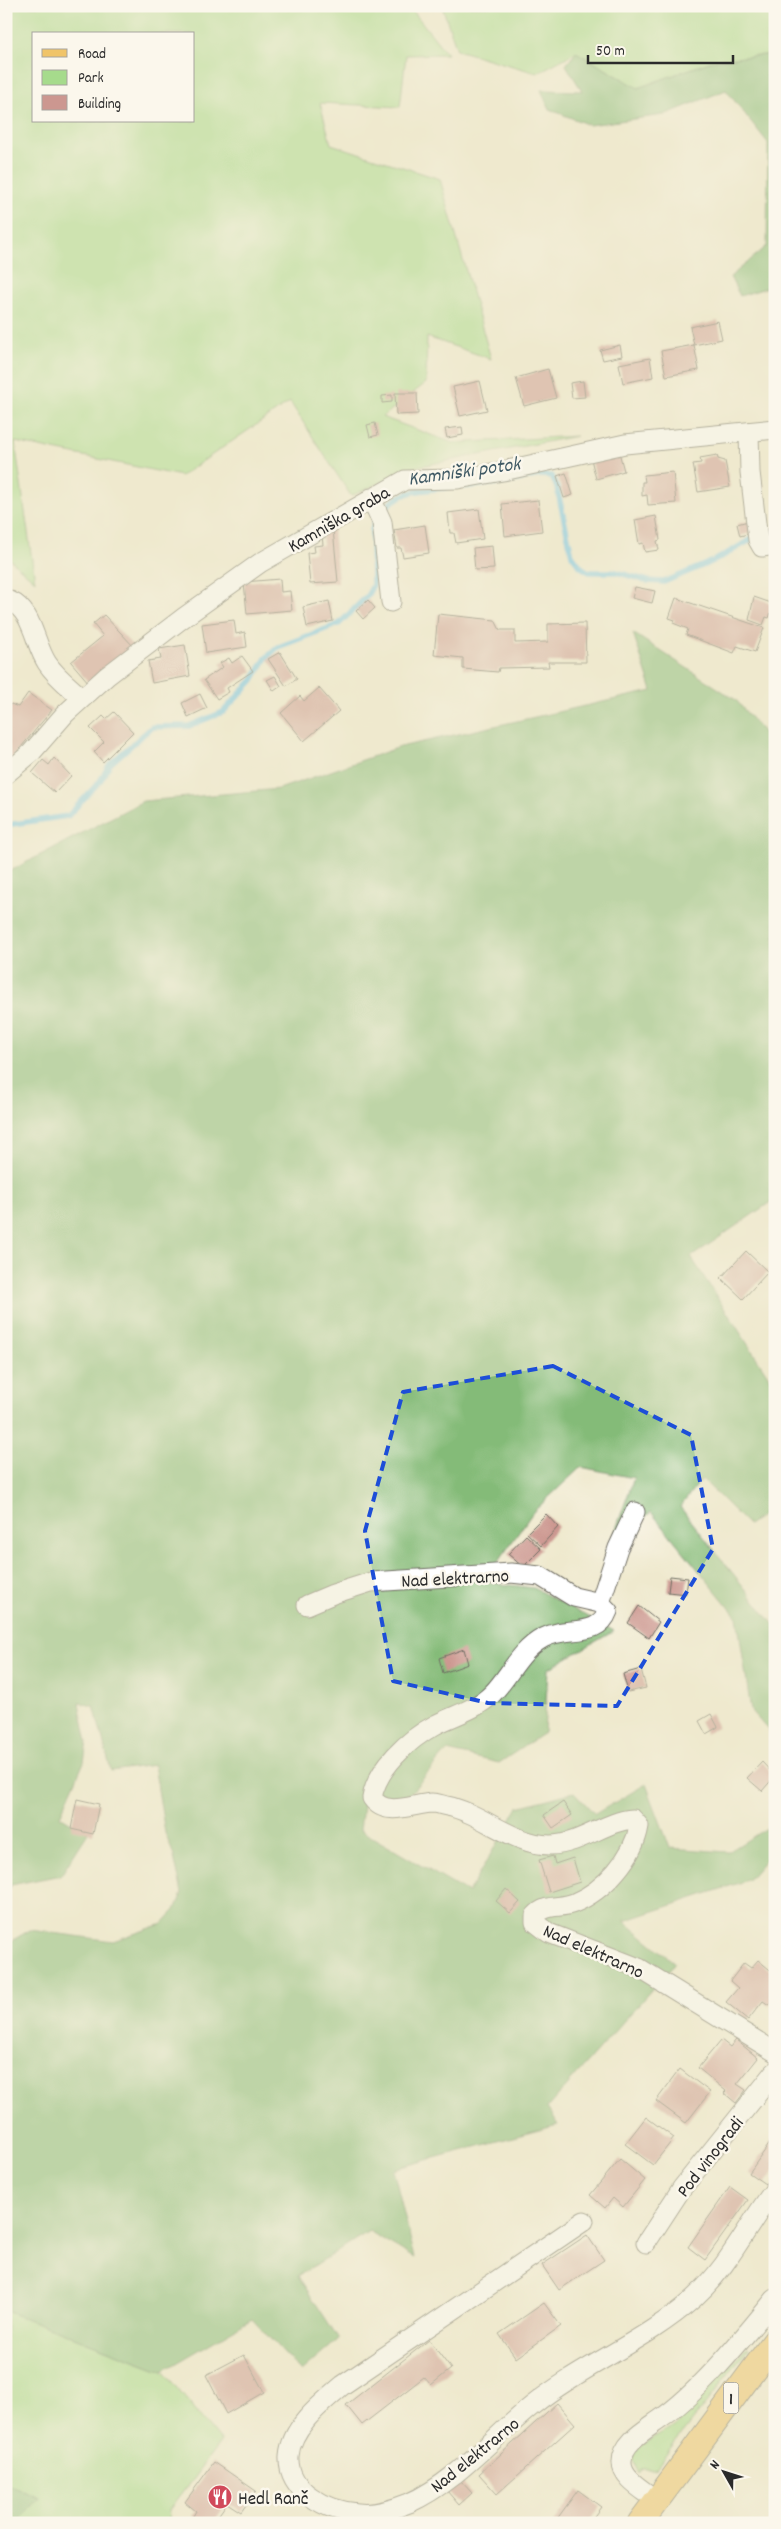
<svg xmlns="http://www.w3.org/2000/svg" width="781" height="2529" font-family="Dekko,sans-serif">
  <rect width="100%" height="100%" fill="#fbf7ec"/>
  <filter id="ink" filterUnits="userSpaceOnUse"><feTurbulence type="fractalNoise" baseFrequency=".02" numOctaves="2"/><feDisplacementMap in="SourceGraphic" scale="10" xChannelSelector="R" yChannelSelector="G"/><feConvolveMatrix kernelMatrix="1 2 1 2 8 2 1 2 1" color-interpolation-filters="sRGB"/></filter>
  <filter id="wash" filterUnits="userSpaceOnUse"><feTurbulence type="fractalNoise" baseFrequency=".0096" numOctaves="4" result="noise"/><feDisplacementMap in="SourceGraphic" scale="20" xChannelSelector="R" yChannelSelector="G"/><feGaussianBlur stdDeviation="1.12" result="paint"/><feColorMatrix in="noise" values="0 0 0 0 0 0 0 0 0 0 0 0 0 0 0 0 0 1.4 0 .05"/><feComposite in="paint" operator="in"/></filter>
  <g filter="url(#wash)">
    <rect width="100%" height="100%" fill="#efe9ce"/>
    <g fill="#a6db8c" stroke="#68835c" fill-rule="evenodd">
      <path d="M6,6H409L447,54L406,55L400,107L320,103L331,144L440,179L491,359L427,337L426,383L382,417L453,443L577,436L416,467L351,496L290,402L181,476L15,442L35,581L6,556ZM34,34H194V121H34Z"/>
      <path d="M442,6H775V54L715,60L638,88L576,52L537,73L457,50Z"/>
      <path d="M6,2311L163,2371L221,2442L169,2510L168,2523H18L39,2498L6,2484Z"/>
      <path d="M747,2346L749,2347L655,2469H642L639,2474L632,2459L635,2452L643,2444L674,2427Z"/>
    </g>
    <g fill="#84bb78" stroke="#587352">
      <path d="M576,52L638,88L715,60L775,54V292L772,286L740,296L730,277L767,246L768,143L726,90L664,115L589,125L549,109L541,90L582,91L566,65Z"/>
      <path d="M633,633L736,700L775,746V1199L691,1257L775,1386V1507L748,1525L702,1479L680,1507L775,1626V1738L751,1711L737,1617L651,1512L611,1543L634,1478L581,1467L533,1512L484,1582L534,1588L614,1631L548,1669L544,1733L499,1763L447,1751L408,1796L364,1797L360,1830L468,1893L518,1807L574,1792L595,1814L646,1784L670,1848L728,1852L775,1823V1849L748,1880L624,1921L675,1963L547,2108L558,2125L393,2169L415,2258L369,2231L298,2276L339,2339L301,2372L252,2319L163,2371L6,2311V1944L30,1930L113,1941L162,1924L175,1910L182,1893L173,1853L165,1833L154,1765L111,1771L94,1706L79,1703L87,1742L84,1762L60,1816L88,1833L61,1875L11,1885L6,1900V873L143,801L279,789L400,747L652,691Z"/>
      <path d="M6,2484L39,2498L18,2523H6Z"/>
    </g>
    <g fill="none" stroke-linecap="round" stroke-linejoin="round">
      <g stroke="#6dc3ea" stroke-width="5.5">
        <path d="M465,487L508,482L540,475L552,476L557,488L572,555L581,567L589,572H616L648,581L664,582L716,560L752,539L775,532"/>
        <path d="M381,513C398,490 420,490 446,488"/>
        <path d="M6,825L68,816L100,781L110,764L152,727L189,726L223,712L253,680L266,658L278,647L339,624L367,596L373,585L372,530L375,520"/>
      </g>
    </g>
    <g id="blocks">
      <g fill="#cc9790">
        <path d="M718,321L722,339L694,345L690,327Z"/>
        <path d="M620,345L622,356L603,360L600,350Z"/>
        <path d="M694,345L699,370L666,376L661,351Z"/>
        <path d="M650,358L653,377L623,383L619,364Z"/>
        <path d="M548,369L556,398L524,406L516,378Z"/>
        <path d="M480,381L487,410L460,416L453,387Z"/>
        <path d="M583,381L585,397L572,398L570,383Z"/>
        <path d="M395,393H417L418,414L396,415Z"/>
        <path d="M392,395V402L382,403V396Z"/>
        <path d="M375,423L378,435L370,437L367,425Z"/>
        <path d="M462,427L463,435L447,438L445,429Z"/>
        <path d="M619,452L624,471L596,479L591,459Z"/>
        <path d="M717,455L718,459L725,461L730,487L698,492L693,464L701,463L700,458Z"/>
        <path d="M673,472L676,503L648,505L647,495L642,496V482H645L644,475Z"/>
        <path d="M566,473L573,495L564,498L557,476Z"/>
        <path d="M538,500L542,531L505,536L502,504Z"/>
        <path d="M479,509L483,539L456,543L454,533H450L448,513Z"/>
        <path d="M656,516L660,540L657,541L659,550L645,552L643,543L639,544L635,520Z"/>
        <path d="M748,521L751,533L740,536L737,524Z"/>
        <path d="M425,525L429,553L403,557L401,548H397L394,530Z"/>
        <path d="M333,529L338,582L310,584L307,553L315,552L314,546L323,545L322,535Z"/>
        <path d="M492,546L494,569L475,570L473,548Z"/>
        <path d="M280,579L281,592L290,591L292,610L247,614L244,582Z"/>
        <path d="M635,587L655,591L652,603L632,598Z"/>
        <path d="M754,597L774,604L769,618L766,617L763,625L749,620Z"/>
        <path d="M676,598L764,628L755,652L737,646L734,653L686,635L688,629L673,623L675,620L669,618Z"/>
        <path d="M368,600L375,608L363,619L356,611Z"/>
        <path d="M329,601L333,621L307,627L303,607Z"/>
        <path d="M438,614L495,620L500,630H515V643L548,642V624L585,623L586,662H548L549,667L499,668L498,672L463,669V658L434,655Z"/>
        <path d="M104,615L135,648L89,683L71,662L103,636L93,624Z"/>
        <path d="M234,620L236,634L245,632L247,647L206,653L202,624Z"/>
        <path d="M185,645L190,676L152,683L148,661L161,659L159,649Z"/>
        <path d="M280,652L297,679L286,686L268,659Z"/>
        <path d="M242,656L253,671L227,688L229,692L217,699L204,680L223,667L220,663L229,658L232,663Z"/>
        <path d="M275,676L281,686L274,691L267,680Z"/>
        <path d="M319,688L339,711L304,741L281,713L300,696L304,701Z"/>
        <path d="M28,693L52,710L6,765V709L11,704L18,707Z"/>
        <path d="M200,694L207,708L188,717L182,703Z"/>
        <path d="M114,712L133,732L103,762L94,752L104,742L90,728L103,716L106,719Z"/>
        <path d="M54,758L71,776L55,793L32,773L43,760L49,765Z"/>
        <path d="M746,1251L768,1272L743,1299L721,1278Z"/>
        <path d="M546,1514L558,1527L541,1546L527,1533Z"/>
        <path d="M526,1535L541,1549L523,1567L508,1554Z"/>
        <path d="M670,1576L688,1578L686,1594L668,1592Z"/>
        <path d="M639,1606L659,1622L649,1638L628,1623Z"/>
        <path d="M464,1649L468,1664L443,1673L439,1658Z"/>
        <path d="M641,1669L646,1688L628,1692L623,1674Z"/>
        <path d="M711,1714L718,1727L706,1734L699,1721Z"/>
        <path d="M762,1762L775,1776L762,1791L747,1778Z"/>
        <path d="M77,1799L99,1804L93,1834L71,1829Z"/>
        <path d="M563,1802L572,1815L553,1828L544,1815Z"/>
        <path d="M553,1856L555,1864L573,1858L580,1882L549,1892L539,1860Z"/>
        <path d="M506,1889L520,1902L510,1913L496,1901Z"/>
        <path d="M758,1960L775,1974V1998L769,2005L763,2001L748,2020L726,2002L738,1988L730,1981L744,1963L751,1968Z"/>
        <path d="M721,2040L730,2047L736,2040L758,2058L737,2084L746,2090L736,2103L724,2093L726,2091L698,2068Z"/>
        <path d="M680,2069L710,2092L686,2123L656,2101Z"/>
        <path d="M646,2117L674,2138L653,2165L625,2144Z"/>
        <path d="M775,2136V2170L765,2184L749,2173Z"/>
        <path d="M620,2159L645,2180L623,2207L613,2198L605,2208L590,2195Z"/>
        <path d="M730,2187L748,2200L705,2260L688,2247Z"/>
        <path d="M587,2235L604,2260L559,2290L542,2265Z"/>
        <path d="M544,2303L561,2326L516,2358L499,2334Z"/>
        <path d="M429,2340L451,2369L431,2385L424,2377L362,2425L346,2405Z"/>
        <path d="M244,2355L264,2392L226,2414L206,2375Z"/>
        <path d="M557,2403L575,2424L497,2494L479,2474Z"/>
        <path d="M214,2462L256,2491L241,2512L227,2503L213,2523H202L193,2516L196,2511L185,2502Z"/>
        <path d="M460,2480L472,2493L459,2505L447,2491Z"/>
        <path d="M578,2490L601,2507L589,2523H554Z"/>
      </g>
    </g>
  </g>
  <g filter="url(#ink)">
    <use href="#blocks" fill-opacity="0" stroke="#706e64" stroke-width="1"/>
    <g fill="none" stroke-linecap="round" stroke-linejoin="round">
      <defs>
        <g id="minor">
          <path d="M749,432L750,472L758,540L762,547L775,545"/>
          <path d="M371,498L382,522L391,602"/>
          <path d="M6,603L10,601C33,611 34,643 47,663C56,677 70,687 82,698"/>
          <path d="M6,774L31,753L65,714L107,676L183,618L260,563L405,480L458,479L503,471L625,444L775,429"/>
          <path d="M600,1603L618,1548L635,1512"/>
          <path d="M307,1605L333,1594L371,1582L511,1573L540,1576L574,1597L600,1603L608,1611C598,1639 566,1625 543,1638C519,1651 510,1676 492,1694C476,1710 454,1715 435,1725C409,1739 377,1768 372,1798C386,1818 412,1804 432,1803C437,1803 442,1805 447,1806C482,1813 513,1845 550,1845C582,1844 605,1821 633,1819L639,1826C634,1857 604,1891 574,1903C560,1909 546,1903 535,1916V1922L549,1933L639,1968L775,2052"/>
          <path d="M584,2221L343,2385C322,2403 291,2427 289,2456C287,2491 327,2511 358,2513C374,2515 394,2509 409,2503C455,2483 494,2436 533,2405C583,2365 646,2341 694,2298C730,2265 746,2227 775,2189"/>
          <path d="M646,2243L682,2188L775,2072"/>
          <path d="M656,2500C645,2491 621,2479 622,2462C622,2443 645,2430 659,2420C700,2392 743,2338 775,2299"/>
        </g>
        <path id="major" d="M640,2523L775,2341"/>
      </defs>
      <use href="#minor" stroke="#706e64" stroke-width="21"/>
      <use href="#major" stroke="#706e64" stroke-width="27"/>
      <use href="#minor" stroke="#fff" stroke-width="19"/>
      <use href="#major" stroke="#f0c469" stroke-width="25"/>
    </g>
  </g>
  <path d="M0 0H781V2529H0ZM553,1366L691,1435L713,1549L617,1706L488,1703L393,1681L365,1531L403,1392Z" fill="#efe9ce" fill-opacity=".55" fill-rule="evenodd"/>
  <path fill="none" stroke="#1d4ed8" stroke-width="4" stroke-dasharray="10 6" stroke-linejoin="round" d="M553,1366L691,1435L713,1549L617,1706L488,1703L393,1681L365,1531L403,1392Z"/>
  <defs>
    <symbol id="restaurant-disc" viewBox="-11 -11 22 22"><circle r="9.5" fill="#d1495b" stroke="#fbf7ec"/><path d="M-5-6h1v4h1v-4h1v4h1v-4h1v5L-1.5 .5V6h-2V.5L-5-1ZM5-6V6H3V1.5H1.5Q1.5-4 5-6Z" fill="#fff"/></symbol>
  </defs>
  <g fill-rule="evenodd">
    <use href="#restaurant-disc" x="206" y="2483" width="28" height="28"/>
  </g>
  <g text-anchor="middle" stroke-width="5" stroke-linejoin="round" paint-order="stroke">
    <rect fill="#fbf7ec" stroke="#696865" stroke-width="1" x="723.5" y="2382.5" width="15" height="31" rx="4"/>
    <g font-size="18" font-weight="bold" fill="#2b2b2b">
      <text x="731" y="2404">1</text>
    </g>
    <g font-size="19" fill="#2b2b2b" stroke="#fbf7ec">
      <text transform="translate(338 518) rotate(-30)" y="7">Kamniška graba</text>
      <text transform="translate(455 1577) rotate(-3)" y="7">Nad elektrarno</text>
      <text transform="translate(594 1950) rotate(24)" y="7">Nad elektrarno</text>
      <text transform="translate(709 2156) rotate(-52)" y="7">Pod vinogradi</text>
      <text transform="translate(474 2454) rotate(-39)" y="7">Nad elektrarno</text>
    </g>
    <g font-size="19" fill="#2b2b2b" stroke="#fbf7ec" text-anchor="start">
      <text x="238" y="2504">Hedl Ranč</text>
    </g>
    <g font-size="20" font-style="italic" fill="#3f5964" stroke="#fbf7ec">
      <text transform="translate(464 470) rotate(-8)" y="7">Kamniški potok</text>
    </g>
  </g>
  <rect width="781" height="2529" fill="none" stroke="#fbf7ec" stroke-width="25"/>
  <rect x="32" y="32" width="162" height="90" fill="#fbf7ec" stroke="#a8a59f"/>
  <rect x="42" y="49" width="25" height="8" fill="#f0c469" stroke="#a8a59f"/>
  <text x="78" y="58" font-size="15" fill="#2b2b2b">Road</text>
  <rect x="42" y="70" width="25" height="15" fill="#a6db8c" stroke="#a8a59f"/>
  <text x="78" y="82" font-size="15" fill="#2b2b2b">Park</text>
  <rect x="42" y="95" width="25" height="15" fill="#cc9790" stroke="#a8a59f"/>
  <text x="78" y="108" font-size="15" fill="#2b2b2b">Building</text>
  <g transform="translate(724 2472) rotate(309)" stroke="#fbf7ec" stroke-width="4" paint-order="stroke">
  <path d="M0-4L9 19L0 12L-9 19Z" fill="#2b2b2b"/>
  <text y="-8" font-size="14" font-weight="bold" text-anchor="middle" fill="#2b2b2b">N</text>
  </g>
  <path d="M588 55v8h145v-8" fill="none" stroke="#2b2b2b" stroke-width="2.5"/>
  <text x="596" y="55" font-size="15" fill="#2b2b2b" stroke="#fbf7ec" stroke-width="4" paint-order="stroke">50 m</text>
</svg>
